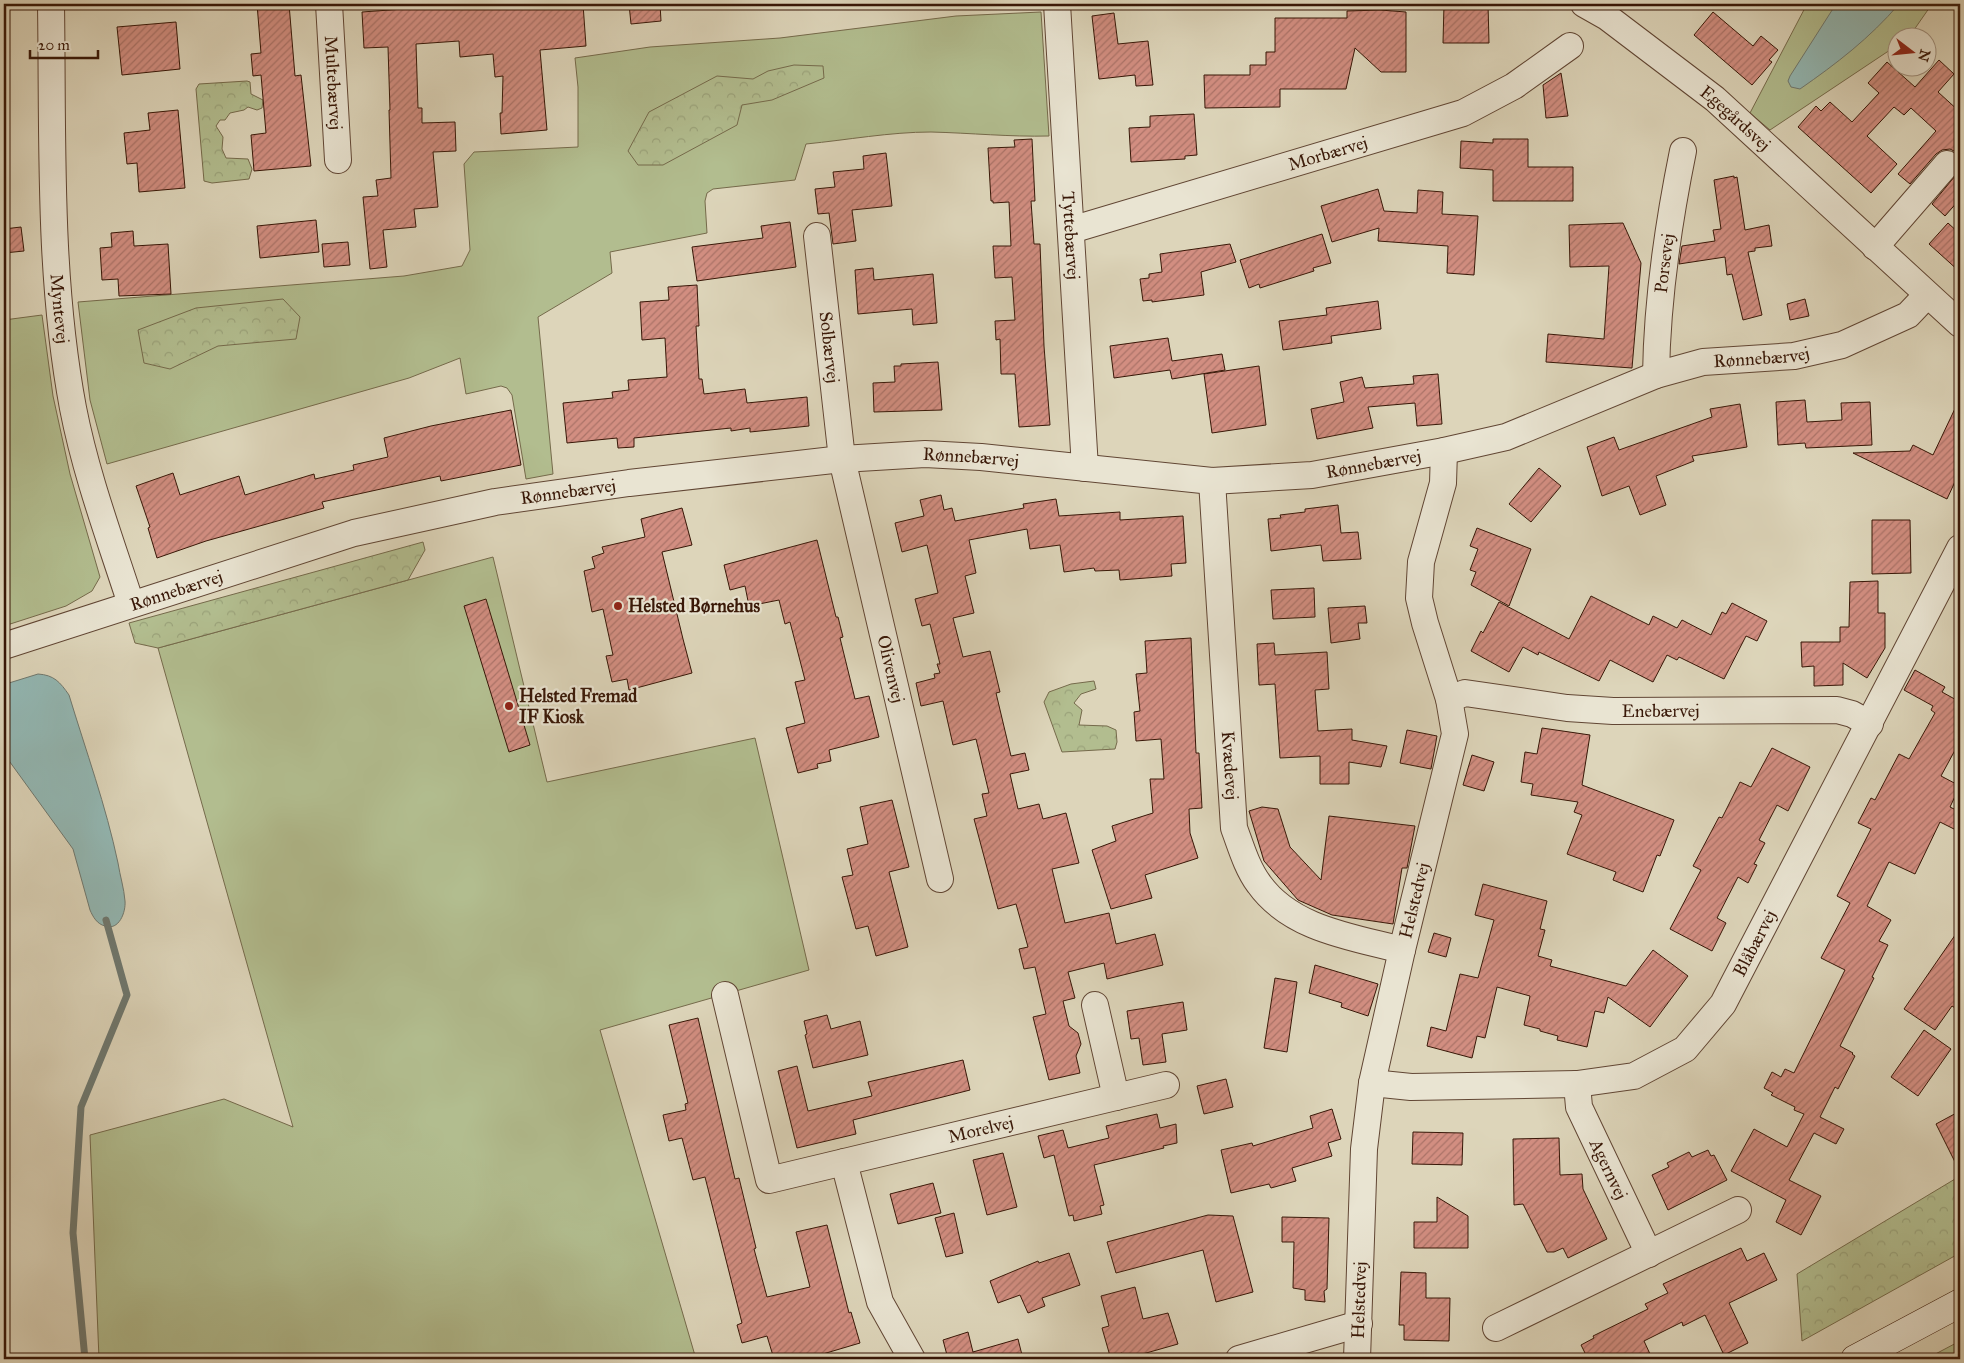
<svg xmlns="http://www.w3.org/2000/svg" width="1964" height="1363" font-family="'IM FELL Great Primer',serif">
  <defs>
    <pattern id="forest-crowns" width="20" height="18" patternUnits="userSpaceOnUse" patternTransform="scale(1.25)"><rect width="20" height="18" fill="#b2bd8f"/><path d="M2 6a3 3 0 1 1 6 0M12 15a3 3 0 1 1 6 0" fill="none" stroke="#9aa27a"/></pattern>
    <pattern id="building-hatch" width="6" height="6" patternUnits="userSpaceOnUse" patternTransform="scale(1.25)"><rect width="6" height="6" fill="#d28e81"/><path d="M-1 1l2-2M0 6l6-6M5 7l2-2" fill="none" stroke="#ab7368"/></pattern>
  </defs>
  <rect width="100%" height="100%" fill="#ddd5ba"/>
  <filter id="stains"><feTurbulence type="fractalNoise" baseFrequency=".004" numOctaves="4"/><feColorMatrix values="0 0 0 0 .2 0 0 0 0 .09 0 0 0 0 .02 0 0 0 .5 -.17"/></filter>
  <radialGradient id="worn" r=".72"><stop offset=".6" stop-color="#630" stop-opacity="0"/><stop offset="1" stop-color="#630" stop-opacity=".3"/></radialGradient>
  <g fill="#b2bd8f" stroke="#756a4b">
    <path d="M1807,4H1932L1909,37L1896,38V46L1770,130L1750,113Z"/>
    <path d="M1041,12L1049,136C1010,137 971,133 931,132C890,132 847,140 806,144L795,180L713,189L707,193L705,201L707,233L610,252L612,273L538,317L553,474L526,479L512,395L507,388L501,386L466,394L460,358L409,378L107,464L90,400L78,302L404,276L462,266L470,250L464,164L474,152L578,147V87L575,58L650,47L780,38L956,16Z"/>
    <path d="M42,315L53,396L70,474L100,577L92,591L66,606L4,626V320Z"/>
    <path d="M493,557L547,782L755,738L809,970L600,1030L696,1359H99L90,1135L224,1099L293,1127L158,648Z"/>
  </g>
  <g fill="url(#forest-crowns)" stroke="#756a4b">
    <path d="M794,65L823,66L824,78L772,100L742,105L737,125L663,165H638L628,151L649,112L717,76L753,79L768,71Z"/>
    <path d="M247,81L250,82L251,94L263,100L262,108L257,110L248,107L244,110L230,113L225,120H220L216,126L223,137L222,149L226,158L248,159L252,169L249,179L212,183L204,181L196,89L199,84Z"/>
    <path d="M283,299L300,317L296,339L218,346L170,369L144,363L138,330L196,308Z"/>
    <path d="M423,542L425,550L408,580L158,648L135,643L129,623Z"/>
    <path d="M1094,681L1096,689L1081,694L1074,703L1082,710L1079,725L1107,726L1116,730L1117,742L1115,749L1062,752L1044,702L1049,692L1071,684Z"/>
    <path d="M1960,1176V1253L1802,1341L1797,1274Z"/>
    <path d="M1960,1341V1359H1926Z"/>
  </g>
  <g fill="#93b8b4" stroke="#6f786f">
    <path d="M1836,4H1899C1870,38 1836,64 1800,89L1791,87L1788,81L1790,76Z"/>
    <path d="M38,674C54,675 60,682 69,695C86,751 106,806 118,863C120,876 124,888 125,901C126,912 119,931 105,926C97,924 93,917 90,910L73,849L7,758L4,751V687L9,683Z"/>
  </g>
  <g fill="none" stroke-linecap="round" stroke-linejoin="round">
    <path stroke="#6f786f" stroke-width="7" d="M85,1359L73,1233L81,1107L127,995L106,920"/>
  </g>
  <g fill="url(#building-hatch)" stroke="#381707">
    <path d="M257,4H289L295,76L301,75L311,166L254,171L251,135L266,133L261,75L253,76L251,54L261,53Z"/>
    <path d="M430,4H538L539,6L583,4L586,46L540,50L547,130L501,134L500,113H502L503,76L495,77L493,54L460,57L459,41L416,44L418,108H422V123L455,122L456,151L433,152L438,207L414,209L416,227L383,230L387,267L370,269L363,197L378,196L376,180L391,178L389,110H390L388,47L364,48L362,12L431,7Z"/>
    <path d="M629,4H660L661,21L631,24Z"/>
    <path d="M1444,4H1488L1489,43H1443Z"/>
    <path d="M1380,10L1406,12V72H1381L1355,48L1346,89H1280V107L1205,108L1204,75H1250V65H1266V52H1275V18H1347V11Z"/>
    <path d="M1713,12L1753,46L1761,36L1778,50L1769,60L1772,62L1752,85L1694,35Z"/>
    <path d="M1114,13L1118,44L1148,41L1153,85L1136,86L1135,75L1099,79L1092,16Z"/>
    <path d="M176,22L180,69L122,75L117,27Z"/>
    <path d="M1939,60L1954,74L1938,92L1960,112V158L1956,152L1950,149L1942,150L1936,154L1910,184L1898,174L1936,131L1911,108L1904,115L1894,107L1867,136L1897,164L1871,193L1798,127L1816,106L1821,111L1830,102L1852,122L1879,93L1868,83L1887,62L1915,87Z"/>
    <path d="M1561,73L1568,116L1546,118L1543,85Z"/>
    <path d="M178,110L185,188L139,192L137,163L127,164L124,133L150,130L148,113Z"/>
    <path d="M1194,114L1197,155L1185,156V159L1131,162L1129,128L1150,127V116Z"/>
    <path d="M1032,139L1035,201H1031L1034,244H1040L1044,346L1050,425L1019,427L1015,374H1001L1000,339L996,340L995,321L1015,320L1012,277L995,278L993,246H1011L1009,202L993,203V201H991L988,148L1015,147L1014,140Z"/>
    <path d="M1493,139H1528V167H1573V201H1493V170L1460,168L1461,141L1493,143Z"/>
    <path d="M886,153L892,206L852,210L856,241L833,244L829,213L818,214L815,189L835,187L833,172L864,169L863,156Z"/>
    <path d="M1960,170V199L1945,216L1932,204Z"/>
    <path d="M1734,176V178L1737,177L1745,230L1769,225L1772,246L1755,248V251L1748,252L1762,315L1743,320L1732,274L1727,275L1725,257L1679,264L1682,246L1715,241L1713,230L1721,229L1714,180Z"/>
    <path d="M1378,189L1384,211L1417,213L1418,190L1443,192L1442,214L1478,216L1474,275L1447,273L1448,246L1378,241L1379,228L1332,242L1321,206Z"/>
    <path d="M316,220L319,252L260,258L257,226Z"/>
    <path d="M790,222L796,267L697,281L692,247L763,238L761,226Z"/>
    <path d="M1623,223L1641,263L1632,368L1546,362L1548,334L1604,339L1609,266L1570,267L1569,225Z"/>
    <path d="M1948,223L1960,234V272L1929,244Z"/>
    <path d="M21,227L24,251L4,253V229Z"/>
    <path d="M133,231L134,246L168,244L171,294L119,296L118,279L102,280L100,248L112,247L111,233Z"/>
    <path d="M1322,234L1331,263L1313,268L1314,271L1260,288L1259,284L1249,288L1240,260Z"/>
    <path d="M348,242L350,265L324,267L322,244Z"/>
    <path d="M1230,244L1236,262L1201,272L1204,295L1152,302V300L1143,301L1140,279L1149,278V274L1162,272L1160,254Z"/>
    <path d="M873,268L874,280L933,274L937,323L913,325L912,309L858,314L855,270Z"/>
    <path d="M697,285L699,326H696L699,379H702L704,394L745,389L747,403L807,397L809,426L750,432V428L731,431V428L634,438V447L618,448L617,438L567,443L563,403L613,398L612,392L629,390L628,380L667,377L665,338L642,340L640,302L669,300L668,287Z"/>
    <path d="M1805,299L1809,316L1790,320L1787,304Z"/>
    <path d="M1378,301L1381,329L1331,336L1332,343L1283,350L1279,321L1327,315L1326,308Z"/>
    <path d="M1168,338L1172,361L1222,354L1225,370L1172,379L1170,370L1114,378L1110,346Z"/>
    <path d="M938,362L942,410L874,412L873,383L895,382L894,366H901V364Z"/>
    <path d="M1259,366L1266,425L1212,433L1204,374Z"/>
    <path d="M1438,374L1442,424L1417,426L1415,403L1368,407L1373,428L1317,439L1311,409L1344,402L1340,382L1362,377L1365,388L1414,384L1413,376Z"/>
    <path d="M1960,398V471L1947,499L1853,453L1910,451L1913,445L1933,455Z"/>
    <path d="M1805,400L1807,422L1842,420L1841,403L1870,402L1872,445L1806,448L1805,443L1778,445L1776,402Z"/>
    <path d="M1740,404L1747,447L1692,456L1694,461L1656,476L1666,505L1640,515L1629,486L1602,496L1587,447L1614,437L1619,450L1712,417L1710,409Z"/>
    <path d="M511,410L521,465L441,481L440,476L322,502L324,508L206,541L157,558L148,528L150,527L136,486L173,473L180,495L239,476L245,495L314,474L315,479L354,470L353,465L388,457L384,438L431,426Z"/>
    <path d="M1539,468L1561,486L1531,522L1509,504Z"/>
    <path d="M941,495L944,510L952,508L955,521L1024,508L1023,504L1056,499L1059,516L1120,512V520L1183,516L1186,563L1171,564L1172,576L1120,580L1119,570L1095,571L1094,568L1064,572L1060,545L1030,549L1027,529L969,540L976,573L965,576L974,613L953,618L963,657L990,651L1000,692L996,693L1011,756L1025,753L1029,770L1010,774L1018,809L1039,804L1043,819L1066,813L1079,863L1052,869L1065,923L1109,913L1116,944L1155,934L1163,965L1107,979L1104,963L1068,972L1075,998L1063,1001L1069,1026L1078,1033L1081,1044L1076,1056L1080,1073L1049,1080L1033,1017L1046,1014L1035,967L1024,969L1019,949L1028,947L1016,904L998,909L974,819L987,816L982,794L989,793L976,739L953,745L943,701L921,706L916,683L935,678L934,674L940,673L937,664H940L930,624L922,626L915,599L938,593L927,545L902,552L895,523L924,516L920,500Z"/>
    <path d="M1338,505L1341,533L1358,532L1361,559L1323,561L1321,545L1271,551L1268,519L1281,518L1280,515L1305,512V509Z"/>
    <path d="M682,508L692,545L662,552L683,639L692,673L629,690L627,679L612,682L606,656L613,655L603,609L592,612L584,571L595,568L592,557L604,553L602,547L645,537L641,519Z"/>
    <path d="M1872,520H1910L1911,573L1872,574Z"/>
    <path d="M1477,528L1531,549L1509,606L1471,585L1476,572L1470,570L1478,549L1470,546Z"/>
    <path d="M817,540L836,617H838L843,637L840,638L855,699L869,696L879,737L829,750L831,761L817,764L818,768L798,773L786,728L805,723L795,682L805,680L790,622L785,624L779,600L749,606L745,586L730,590L724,565Z"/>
    <path d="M1878,581V613H1885V648L1867,678L1843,663V685L1814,686V666L1802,667L1801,642H1840V627H1849L1850,582Z"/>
    <path d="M1314,588L1315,617L1273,619L1271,590Z"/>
    <path d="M1591,596L1649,625L1653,616L1677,628L1682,620L1711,635L1722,612L1726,614L1732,603L1767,621L1757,641L1746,636L1724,679L1679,657L1677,660L1667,655L1653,682L1610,660L1599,681L1539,652L1538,655L1523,647L1509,672L1471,651L1481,631L1483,633L1499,602L1569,639Z"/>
    <path d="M486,599L530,745L509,752L464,606Z"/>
    <path d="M1365,606L1367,623H1358L1360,639L1331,643L1328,608Z"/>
    <path d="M1191,638L1196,753H1199L1202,808L1189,809L1190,833L1198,858L1145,875L1152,898L1111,909L1092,850L1116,841L1112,826L1153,813L1150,779H1164L1161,739L1136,741L1134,712L1140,711L1136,674L1147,673L1145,641Z"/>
    <path d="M1274,643L1275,655L1327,652L1329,689L1315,690L1318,731L1352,729V740L1387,746L1381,767L1349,762V784H1320V756L1280,758L1275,684L1259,685L1257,644Z"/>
    <path d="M1915,670L1945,687L1942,692L1960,702V741L1941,776L1960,786L1950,807L1960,812V832L1940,822L1915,874L1889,862L1867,906L1891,920L1879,941L1888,945L1872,977L1874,978L1840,1046L1853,1053L1852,1054L1855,1056L1838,1089L1835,1087L1820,1117L1844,1129L1836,1144L1814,1133L1789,1180L1821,1196L1801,1235L1776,1222L1786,1200L1731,1171L1754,1129L1787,1147L1804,1114L1794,1110L1795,1107L1771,1095L1773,1093L1764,1088L1772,1072L1781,1077L1785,1069L1794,1073L1845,970L1821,958L1850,903L1837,896L1871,829L1858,823L1871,798L1875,800L1899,754L1909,759L1935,713L1931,710L1933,706L1904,690Z"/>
    <path d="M1542,728L1590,735L1582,785L1674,820L1660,856L1657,855L1643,892L1613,880L1616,872L1567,854L1582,815L1574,812L1578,802L1531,795L1533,784L1521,782L1525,752L1537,754Z"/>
    <path d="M1407,730L1437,736L1431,769L1400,763Z"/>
    <path d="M1772,748L1810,767L1788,811L1777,805L1759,840L1765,843L1754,864L1757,865L1748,883L1738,877L1717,918L1726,923L1712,951L1670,929L1701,870L1693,866L1719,817L1722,818L1740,782L1751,787Z"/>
    <path d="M1472,755L1494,762L1484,791L1463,785Z"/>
    <path d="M892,800L909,867L889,872L908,947L876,956L868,926L856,929L842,877L853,875L847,849L868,844L860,807Z"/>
    <path d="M1262,807L1278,809L1290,847L1321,880L1329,816L1415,826L1407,868H1402L1393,924L1332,915L1298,900L1264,861L1249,811Z"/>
    <path d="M1483,884L1547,901L1540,929L1545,930L1538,956L1552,960L1550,966L1626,986L1653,950L1688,976L1650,1027L1608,997L1604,1013L1595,1011L1587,1047L1557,1040L1558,1036L1540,1031V1029L1524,1025L1530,996L1497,987L1485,1038L1477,1036L1472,1058L1427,1046L1431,1027L1446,1031L1460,974L1478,978L1494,920L1475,915Z"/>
    <path d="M1960,928V1011L1952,1006L1935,1030L1904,1009Z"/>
    <path d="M1434,933L1451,938L1446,957L1428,952Z"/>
    <path d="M1315,965L1378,984L1368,1016L1341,1007L1342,1003L1309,993Z"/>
    <path d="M1275,978L1297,982L1287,1052L1264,1048Z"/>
    <path d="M1183,1002L1187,1030L1162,1034L1166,1062L1143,1065L1139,1038L1131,1039L1127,1011Z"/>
    <path d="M827,1015L831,1029L860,1021L868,1055L813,1068L805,1035L807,1034L804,1021Z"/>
    <path d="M698,1018L735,1179L739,1178L756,1248L754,1249L767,1297L810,1287L796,1232L827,1225L849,1313L851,1312L860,1343L806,1359H774L767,1336L742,1343L737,1325L742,1323L705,1177L693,1180L682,1138L669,1141L663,1115L686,1110L685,1104L688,1103L669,1025Z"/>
    <path d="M1924,1030L1951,1049L1918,1096L1891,1077Z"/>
    <path d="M963,1060L970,1090L853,1120L856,1134L797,1148L778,1071L797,1066L808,1111L872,1096L868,1082Z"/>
    <path d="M1226,1079L1233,1107L1204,1114L1197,1086Z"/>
    <path d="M1332,1109L1341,1139L1328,1143L1332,1156L1292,1168L1296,1181L1271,1188L1269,1184L1231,1193L1221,1150L1252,1143L1253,1146L1313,1128L1310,1116Z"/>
    <path d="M1960,1111V1172L1936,1124Z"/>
    <path d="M1157,1114L1160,1128L1176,1124L1177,1143L1163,1146L1164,1148L1094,1165L1104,1205L1100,1206L1102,1214L1074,1221L1073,1215L1069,1216L1054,1155L1044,1158L1038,1136L1063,1130L1068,1148L1109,1138L1106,1126Z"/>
    <path d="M1413,1132L1463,1133L1462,1165L1412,1164Z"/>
    <path d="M1559,1138L1560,1175L1582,1174L1583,1189L1607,1239L1568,1258L1563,1248L1554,1252H1547L1523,1204L1514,1205L1513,1139Z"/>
    <path d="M1708,1150L1711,1156L1714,1155L1727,1180L1668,1210L1652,1175L1669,1167L1667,1163L1689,1152L1692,1157Z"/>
    <path d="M1003,1153L1017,1207L987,1215L973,1160Z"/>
    <path d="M933,1183L941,1213L898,1224L890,1194Z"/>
    <path d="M1437,1197L1468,1216V1248H1414V1222H1437Z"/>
    <path d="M954,1213L963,1253L946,1257L935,1218Z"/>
    <path d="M1208,1215L1233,1216L1253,1292L1216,1302L1203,1250L1116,1273L1107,1242Z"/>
    <path d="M1282,1217L1329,1218L1327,1289L1324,1291L1325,1302L1305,1300V1290L1293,1288L1294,1242H1282Z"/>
    <path d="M1741,1248L1747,1261L1764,1253L1777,1280L1729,1303L1748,1343L1724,1355L1705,1315L1683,1326L1682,1322L1644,1341L1650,1354L1640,1359H1588L1581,1345L1594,1338L1593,1336L1648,1309L1645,1304L1668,1293L1663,1284Z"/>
    <path d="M1069,1253L1080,1285L1042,1298L1045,1306L1028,1313L1020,1295L998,1303L990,1281L1038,1261L1039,1263Z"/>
    <path d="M1401,1272L1426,1273V1298H1450L1449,1341L1404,1340V1325H1399Z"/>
    <path d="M1135,1287L1143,1319L1168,1313L1178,1344L1125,1359H1123L1122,1353L1110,1356L1102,1328L1109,1326L1101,1296Z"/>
    <path d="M968,1332L973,1352L1018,1339L1022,1355L1007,1359H948L943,1340Z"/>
  </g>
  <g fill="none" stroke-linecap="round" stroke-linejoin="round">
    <defs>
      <g id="minor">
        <path id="s1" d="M51,4C53,138 48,275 73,408C86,475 110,539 131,604"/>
        <path id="s2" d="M329,4L338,160"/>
        <path id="s3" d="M1057,4L1085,468"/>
        <path id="s4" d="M1584,4L1607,17L1715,99L1960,324"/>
        <path id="s5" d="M1071,230L1463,113L1514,86L1570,46"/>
        <path id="s6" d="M817,236L842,459L940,879"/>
        <path d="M1875,247L1947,164"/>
        <path id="s7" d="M1656,375C1657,300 1668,225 1683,151"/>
        <path id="s8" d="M1212,481L1234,828C1241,847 1247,868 1259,884C1291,929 1352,937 1402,950"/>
        <path id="s9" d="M4,646L354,533L495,502L629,483L842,459L925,454L981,457L1212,481L1312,475L1444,451L1506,437L1656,375L1703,362L1794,356L1842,345L1908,315L1927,295"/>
        <path id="s10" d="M1449,699L1465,693L1567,708L1613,711L1837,710L1852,714L1870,724"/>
        <path id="s11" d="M725,995L769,1180L1166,1085"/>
        <path d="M1095,1005L1116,1097"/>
        <path id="s12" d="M1372,1083L1411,1087L1577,1084L1634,1076L1685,1049L1723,1004L1960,548"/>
        <path id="s13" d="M1577,1084L1579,1107L1649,1254"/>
        <path d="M844,1162L880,1302L912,1359"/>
        <path d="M1496,1328L1738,1210"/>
        <path d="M1239,1359L1359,1324"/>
        <path id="s14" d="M1357,1359L1364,1149L1372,1083L1402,950L1455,734L1449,699L1425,623L1419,598L1421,562L1443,483L1444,451"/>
      </g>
      <path id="secondary" d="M1855,1359L1960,1303"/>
    </defs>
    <use href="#minor" stroke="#614634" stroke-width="28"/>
    <use href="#secondary" stroke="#381707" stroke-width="29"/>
    <use href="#minor" stroke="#e9e4d2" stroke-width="26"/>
    <use href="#secondary" stroke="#e9e4d2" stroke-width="28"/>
  </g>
  <g fill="#8f2418" stroke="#e9e4d2" stroke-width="2">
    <circle cx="618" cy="606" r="5"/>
    <circle cx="509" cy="706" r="5"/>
  </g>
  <g text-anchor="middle" stroke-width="4.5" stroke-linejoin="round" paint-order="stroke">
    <g font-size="18" fill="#381707" stroke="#e9e4d2">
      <text dy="6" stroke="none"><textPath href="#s2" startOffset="79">Multebærvej</textPath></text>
      <text dy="6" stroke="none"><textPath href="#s4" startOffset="190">Egegårdsvej</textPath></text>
      <text dy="6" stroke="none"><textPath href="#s5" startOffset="268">Morbærvej</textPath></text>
      <text dy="6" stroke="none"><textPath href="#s3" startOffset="232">Tyttebærvej</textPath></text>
      <text dy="6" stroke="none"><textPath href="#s7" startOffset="112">Porsevej</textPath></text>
      <text dy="6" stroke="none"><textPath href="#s1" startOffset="305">Myntevej</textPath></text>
      <text dy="6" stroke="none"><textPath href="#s6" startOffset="112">Solbærvej</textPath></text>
      <text dy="6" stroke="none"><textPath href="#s9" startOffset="1801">Rønnebærvej</textPath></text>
      <text dy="6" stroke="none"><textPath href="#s9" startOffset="991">Rønnebærvej</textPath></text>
      <text dy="6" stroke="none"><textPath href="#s9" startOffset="1396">Rønnebærvej</textPath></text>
      <text dy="6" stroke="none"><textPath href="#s9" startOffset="586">Rønnebærvej</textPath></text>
      <text dy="6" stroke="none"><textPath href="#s9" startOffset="181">Rønnebærvej</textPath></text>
      <text dy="6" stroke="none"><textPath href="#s6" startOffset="440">Olivenvej</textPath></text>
      <text dy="6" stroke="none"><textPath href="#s10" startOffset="214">Enebærvej</textPath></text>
      <text dy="6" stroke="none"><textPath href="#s8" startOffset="285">Kvædevej</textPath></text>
      <text dy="6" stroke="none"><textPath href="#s14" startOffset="464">Helstedvej</textPath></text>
      <text dy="6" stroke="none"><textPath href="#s12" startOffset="448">Blåbærvej</textPath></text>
      <text dy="6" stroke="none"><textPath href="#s11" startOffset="408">Morelvej</textPath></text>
      <text dy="6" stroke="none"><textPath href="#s13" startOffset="92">Agernvej</textPath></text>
      <text dy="6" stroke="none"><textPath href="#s14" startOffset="59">Helstedvej</textPath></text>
    </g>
    <g font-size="18" font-weight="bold" fill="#381707" stroke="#e9e4d2" text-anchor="start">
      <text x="628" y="612">Helsted Børnehus</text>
      <text x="519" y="702">Helsted Fremad<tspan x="519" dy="21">IF Kiosk</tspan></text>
    </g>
  </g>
  <rect width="1964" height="1363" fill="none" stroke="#ddd5ba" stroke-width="20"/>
  <rect x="5" y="5" width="1954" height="1353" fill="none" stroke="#381707" stroke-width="2.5"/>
  <rect x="10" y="10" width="1944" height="1343" fill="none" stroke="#381707"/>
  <g transform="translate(1912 52) rotate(106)"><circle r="24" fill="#e9e4d2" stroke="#a29281"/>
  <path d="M0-4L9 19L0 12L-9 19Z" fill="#8f2418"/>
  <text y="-8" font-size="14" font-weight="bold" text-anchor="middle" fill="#381707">N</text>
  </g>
  <path d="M30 50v8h68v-8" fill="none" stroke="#381707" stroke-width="2.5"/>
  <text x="38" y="50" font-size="15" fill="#381707" stroke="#e9e4d2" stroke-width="4" paint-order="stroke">20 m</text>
  <rect width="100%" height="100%" filter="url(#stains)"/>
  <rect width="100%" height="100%" fill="url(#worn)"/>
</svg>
